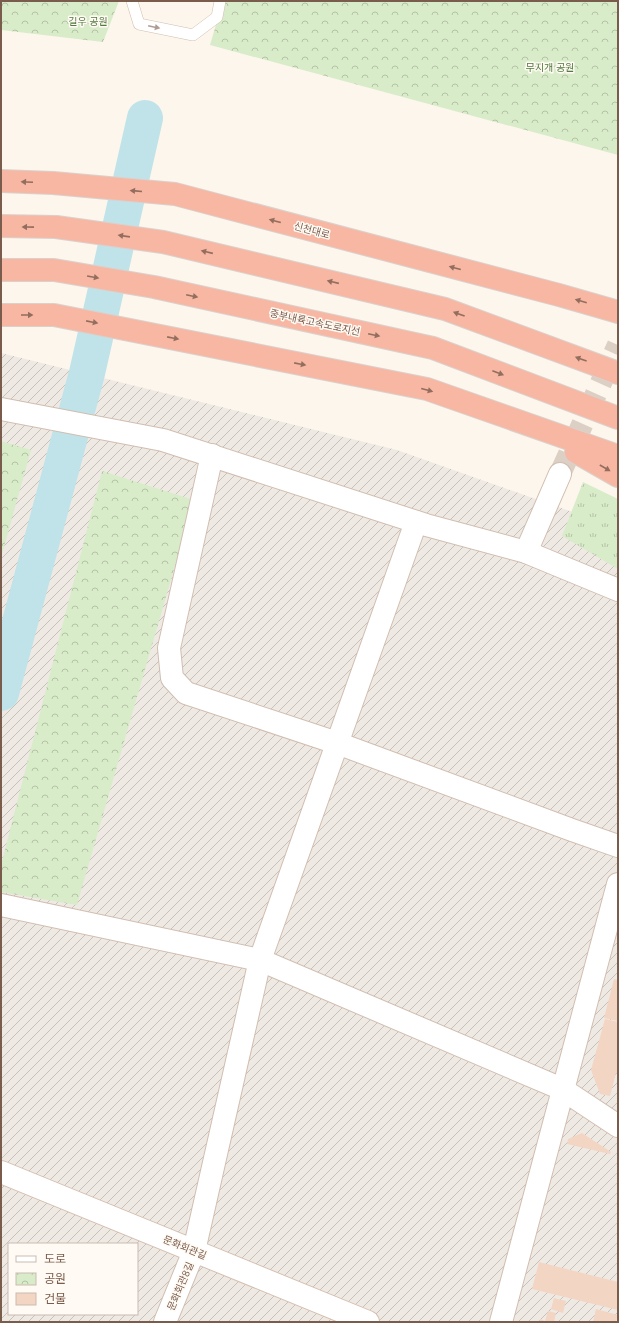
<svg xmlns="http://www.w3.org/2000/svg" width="619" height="1323" font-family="'Open Sans','Noto Sans KR',sans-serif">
  <defs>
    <pattern id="industrial-furrows" width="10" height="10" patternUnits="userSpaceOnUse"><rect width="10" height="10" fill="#efe9e4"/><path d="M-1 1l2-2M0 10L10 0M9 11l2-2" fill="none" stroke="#c7c0bb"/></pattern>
    <pattern id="grass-tufts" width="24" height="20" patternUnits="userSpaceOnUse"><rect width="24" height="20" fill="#d8ecc9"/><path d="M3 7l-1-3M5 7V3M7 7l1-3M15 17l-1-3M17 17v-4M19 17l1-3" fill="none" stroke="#b4c2a5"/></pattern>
    <pattern id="park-crowns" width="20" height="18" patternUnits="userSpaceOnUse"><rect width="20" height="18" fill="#d8ecc9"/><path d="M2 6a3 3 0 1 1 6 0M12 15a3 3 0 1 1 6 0" fill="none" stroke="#b4c2a5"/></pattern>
  </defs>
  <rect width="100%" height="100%" fill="#fdf6ec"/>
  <path fill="url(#industrial-furrows)" fill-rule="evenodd" d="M1,353L397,450L618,528V1322H1ZM9,1244H137V1314H9Z"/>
  <path fill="url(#grass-tufts)" d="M583,482L618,499V569L562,536Z"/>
  <g fill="url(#park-crowns)">
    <path d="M1,1H119L103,42L1,30Z"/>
    <path d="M223,1H618V155L210,45Z"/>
    <path d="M1,441L31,450L1,558Z"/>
    <path d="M102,471L194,500L77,905L1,892V865Z"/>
  </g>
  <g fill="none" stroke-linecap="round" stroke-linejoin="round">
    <path stroke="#bfe3e8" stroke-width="36" d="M1,693L87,373L145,118"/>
  </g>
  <g fill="#f3d5c3">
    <path d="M614,979L618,980V1021L604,1018Z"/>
    <path d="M605,1019L618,1022V1074L616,1073L610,1096L600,1094L591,1070Z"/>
    <path d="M582,1133L611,1152L610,1154L567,1144L568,1139Z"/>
    <path d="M539,1262L618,1282V1310L532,1289Z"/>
    <path d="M554,1298L566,1301L563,1313L551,1309Z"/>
    <path d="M596,1309L618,1315L616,1322H593Z"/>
    <path d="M548,1311L556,1313L554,1322H539L540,1319L545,1321Z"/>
  </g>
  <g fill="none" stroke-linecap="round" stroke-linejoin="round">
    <path stroke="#dcd0c4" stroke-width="22" stroke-dasharray="22 11" stroke-linecap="butt" d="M560,474L618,345"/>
    <defs>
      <path id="lane" d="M132,1L139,24L193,35L217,17L220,1"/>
      <g id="street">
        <path d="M1,409L163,440L426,525L526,552L618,590"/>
        <path d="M212,455L169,648L172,678L186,693L337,743L572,830L618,846"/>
        <path d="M526,552L560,474"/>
        <path d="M1,905L260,960L562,1089L618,1126"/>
        <path d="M165,1322L194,1251L260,960L416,522"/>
        <path d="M501,1322L618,884"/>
      </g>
      <path id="secondary" d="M1,1172L368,1322"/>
      <g id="highway">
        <path d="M1,181L53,183L175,194L559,295L618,312"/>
        <path d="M1,226L56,227L163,242L445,309L618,373"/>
        <path d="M1,270H54L154,287L433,348L618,418"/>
        <path d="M1,315H54L427,389L618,456"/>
        <path d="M576,452L618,476"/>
      </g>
    </defs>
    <use href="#lane" stroke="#d1beb0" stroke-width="12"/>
    <use href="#street" stroke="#d1beb0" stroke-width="24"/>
    <use href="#secondary" stroke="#d6c0b0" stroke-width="24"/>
    <use href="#highway" stroke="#dad1cd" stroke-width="24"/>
    <use href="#lane" stroke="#fff" stroke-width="11"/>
    <use href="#street" stroke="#fff" stroke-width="22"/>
    <use href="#secondary" stroke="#fff" stroke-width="22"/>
    <use href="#highway" stroke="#f7b7a3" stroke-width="22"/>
  </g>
  <defs><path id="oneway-solid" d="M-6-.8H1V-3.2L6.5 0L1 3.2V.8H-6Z"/></defs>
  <use fill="#af9d94" href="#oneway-solid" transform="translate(154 27) rotate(12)"/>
  <g fill="#936e5e">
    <use href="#oneway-solid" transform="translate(27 182) rotate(-177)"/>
    <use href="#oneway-solid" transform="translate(136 191) rotate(-175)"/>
    <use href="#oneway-solid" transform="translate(275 221) rotate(-165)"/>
    <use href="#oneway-solid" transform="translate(28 227) rotate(-179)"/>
    <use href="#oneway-solid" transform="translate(124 236) rotate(-172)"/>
    <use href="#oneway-solid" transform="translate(207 252) rotate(-167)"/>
    <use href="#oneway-solid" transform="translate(455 268) rotate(-165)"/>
    <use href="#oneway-solid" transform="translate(93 277) rotate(10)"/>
    <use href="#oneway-solid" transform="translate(333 282) rotate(-167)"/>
    <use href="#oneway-solid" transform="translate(192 296) rotate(12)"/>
    <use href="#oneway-solid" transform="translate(581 301) rotate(-164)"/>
    <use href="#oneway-solid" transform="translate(459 314) rotate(-160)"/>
    <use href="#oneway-solid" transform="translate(27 315)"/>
    <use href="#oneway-solid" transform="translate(92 322) rotate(11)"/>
    <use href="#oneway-solid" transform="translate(374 335) rotate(12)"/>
    <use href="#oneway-solid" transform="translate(173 338) rotate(11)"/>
    <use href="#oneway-solid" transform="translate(581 359) rotate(-160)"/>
    <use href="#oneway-solid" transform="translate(300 364) rotate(11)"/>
    <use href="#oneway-solid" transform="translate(498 373) rotate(21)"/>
    <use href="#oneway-solid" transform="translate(427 390) rotate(15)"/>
    <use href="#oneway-solid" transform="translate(605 468) rotate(30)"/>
  </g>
  <g text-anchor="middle" stroke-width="3" stroke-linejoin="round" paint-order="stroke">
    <g font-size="10" fill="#537a41" stroke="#fffaf3">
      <text x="88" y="25">길우 공원</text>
      <text x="550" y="71">무지개 공원</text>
    </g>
    <g font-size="10" fill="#7a5c4d" stroke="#fffaf3">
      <text transform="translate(312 230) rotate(15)" y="4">신천대로</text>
      <text transform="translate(315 322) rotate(12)" y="4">중부내륙고속도로지선</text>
      <text transform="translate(185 1247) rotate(22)" y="4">문화회관길</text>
      <text transform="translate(180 1286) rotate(-67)" y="4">문화회관8길</text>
    </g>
  </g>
  <rect width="619" height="1323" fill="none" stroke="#7a5c4d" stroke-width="4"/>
  <rect x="8" y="1243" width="130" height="72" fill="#fffaf3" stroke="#cabbb1"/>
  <rect x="16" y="1256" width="20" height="6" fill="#ffffff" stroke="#cabbb1"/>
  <text x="44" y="1263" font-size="12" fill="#7a5c4d">도로</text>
  <rect x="16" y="1273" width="20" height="12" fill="url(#park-crowns)" stroke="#cabbb1"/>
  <text x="44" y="1283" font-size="12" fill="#7a5c4d">공원</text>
  <rect x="16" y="1293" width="20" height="12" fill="#f3d5c3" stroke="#cabbb1"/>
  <text x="44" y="1303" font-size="12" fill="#7a5c4d">건물</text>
</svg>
